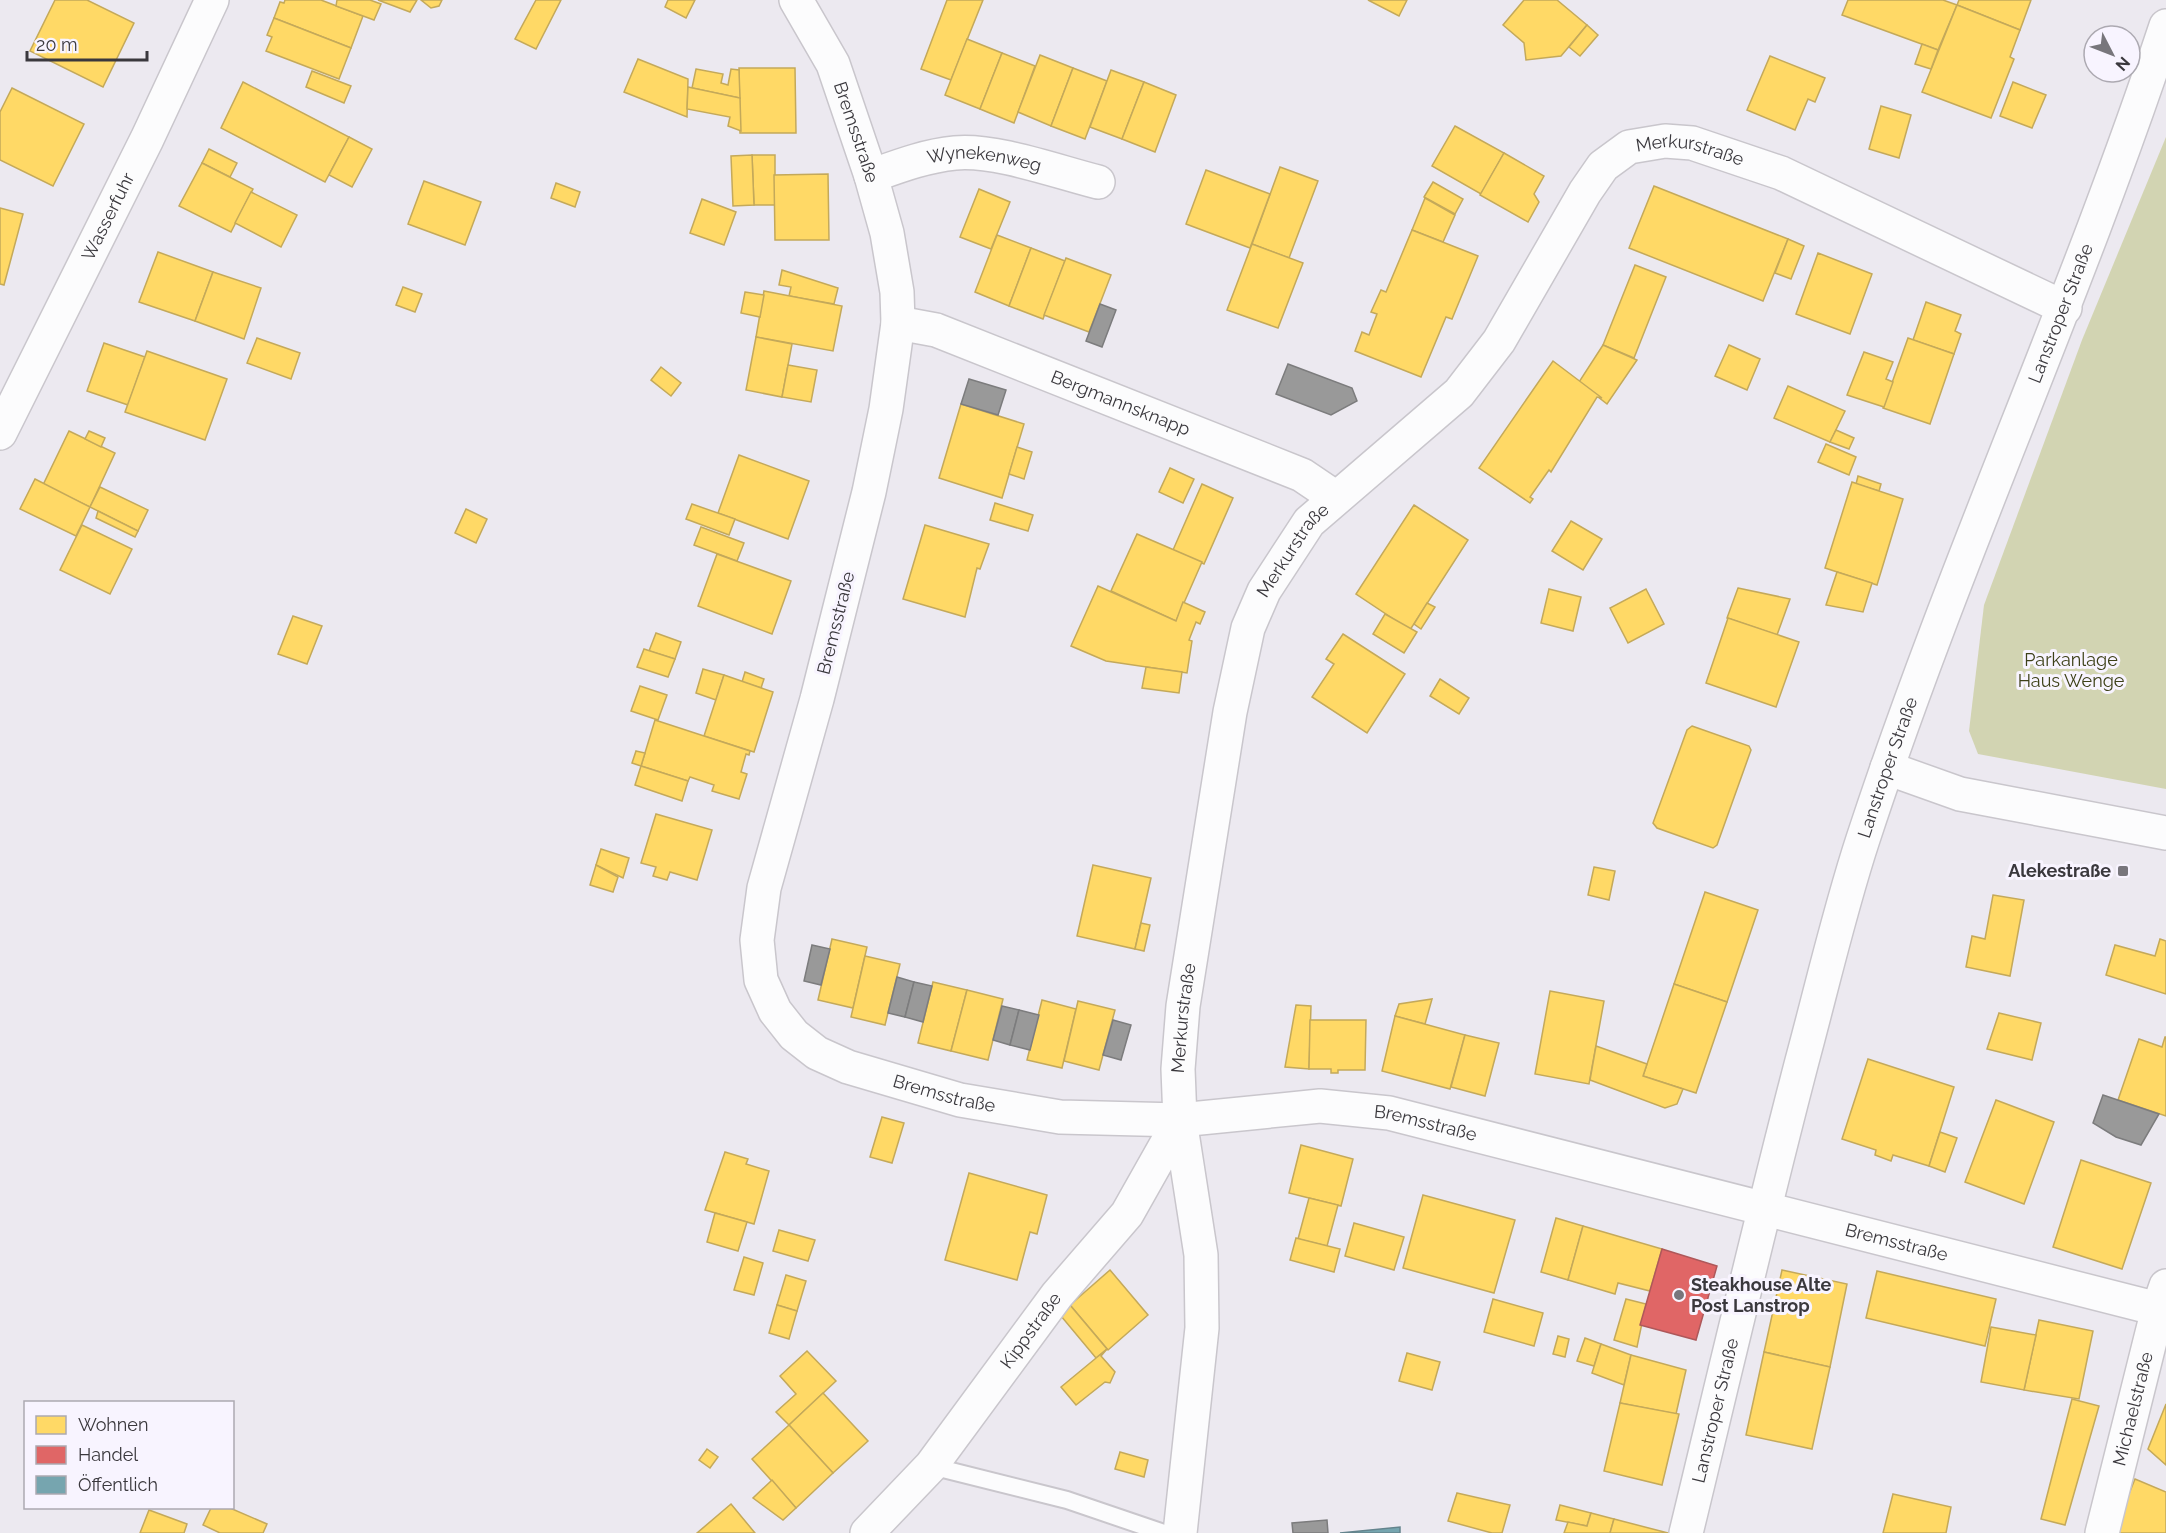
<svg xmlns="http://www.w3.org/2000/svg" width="2166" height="1533" font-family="Raleway,sans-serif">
  <rect width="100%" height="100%" fill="#ece9f0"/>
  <path fill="#d2d4b2" d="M2166,137V789L1978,754L1969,731L1984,605L2082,340Z"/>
  <g fill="#ffd966" stroke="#c4a95a" stroke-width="1.5">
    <path d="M55,0H87L134,23L103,87L30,51Z"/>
    <path d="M285,0H321L363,16L351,48L274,18L280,2L284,3Z"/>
    <path d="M337,0H370L381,4L374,20L336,6Z"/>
    <path d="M378,0H417L410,12Z"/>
    <path d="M421,0H442L439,6L431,8Z"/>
    <path d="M536,0H561L536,49L515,39Z"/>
    <path d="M668,0H695L686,18L665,7Z"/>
    <path d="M947,0H983L951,80L921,69Z"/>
    <path d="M1368,0H1407L1399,16Z"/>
    <path d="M1524,0H1557L1587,25L1561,56L1526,60L1524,43L1503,25Z"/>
    <path d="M1848,0H1943L1957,5L1938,50L1842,15Z"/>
    <path d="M1959,0H2031L2020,30L1957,5Z"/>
    <path d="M1957,5L2020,30L2010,57L2014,59L1991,118L1922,92Z"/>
    <path d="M274,18L351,48L339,79L266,51L272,37L267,35Z"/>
    <path d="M1587,25L1598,35L1580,56L1569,47Z"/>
    <path d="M967,39L1002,53L980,109L945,95Z"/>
    <path d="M1922,44L1938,50L1931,69L1915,64Z"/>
    <path d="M1002,53L1035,66L1014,123L980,109Z"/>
    <path d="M1040,55L1073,68L1051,126L1018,112Z"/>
    <path d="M1770,56L1825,78L1815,102L1808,99L1795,130L1747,110Z"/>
    <path d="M638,59L688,79L687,117L624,92Z"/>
    <path d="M739,68H795L796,133H740Z"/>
    <path d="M1073,68L1107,81L1085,139L1051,126Z"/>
    <path d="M696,69L723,74L721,83L728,85L731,69L739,70L740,98L692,88Z"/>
    <path d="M1111,70L1144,82L1122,139L1090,127Z"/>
    <path d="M312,71L351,86L344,103L306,87Z"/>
    <path d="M243,82L349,137L325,182L221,128Z"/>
    <path d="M1144,82L1176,95L1155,152L1122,139Z"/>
    <path d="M2013,82L2046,95L2032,128L2000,116Z"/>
    <path d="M688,87L740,98L741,131L728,126L730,117L687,109Z"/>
    <path d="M12,88L84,124L53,186L0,160V112Z"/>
    <path d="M1881,106L1911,115L1899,158L1869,149Z"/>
    <path d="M1455,126L1504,153L1481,194L1432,166Z"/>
    <path d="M349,137L372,149L352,187L329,175Z"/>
    <path d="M209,149L237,163L230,177L202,163Z"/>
    <path d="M1504,153L1544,176L1534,194L1539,202L1528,222L1480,195Z"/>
    <path d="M752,155H775V205H754Z"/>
    <path d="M752,155L754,205L733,206L731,156Z"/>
    <path d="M202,163L253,189L231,232L179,206Z"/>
    <path d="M1280,167L1318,181L1289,258L1252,244Z"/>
    <path d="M1206,170L1270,194L1250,248L1186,224Z"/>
    <path d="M828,174L829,240H775L774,175Z"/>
    <path d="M424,181L481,202L465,245L408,224Z"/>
    <path d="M1433,182L1463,199L1455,214L1424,197Z"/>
    <path d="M556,183L580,192L575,207L551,198Z"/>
    <path d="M1654,186L1788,239L1763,301L1629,248Z"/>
    <path d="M979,189L1010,202L991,249L960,237Z"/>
    <path d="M251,192L297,215L281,247L235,223Z"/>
    <path d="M1425,198L1455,215L1443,242L1412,230Z"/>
    <path d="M702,199L736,212L724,245L690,233Z"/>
    <path d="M0,208L23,214L4,285L0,284Z"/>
    <path d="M1412,230L1478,256L1452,319L1446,317L1421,377L1355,351L1362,332L1369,335L1377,314L1371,312L1381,290L1386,292Z"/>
    <path d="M997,235L1031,248L1009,306L975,292Z"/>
    <path d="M1788,239L1804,246L1791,279L1775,273Z"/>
    <path d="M1252,244L1303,263L1278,328L1227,310Z"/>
    <path d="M1031,248L1065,261L1043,319L1009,306Z"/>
    <path d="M158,252L213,272L195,321L139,302Z"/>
    <path d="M1818,253L1872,274L1850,334L1796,314Z"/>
    <path d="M1066,258L1111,275L1089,332L1044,315Z"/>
    <path d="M1635,265L1666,277L1634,358L1603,345Z"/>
    <path d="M782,270L838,288L834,304L789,296L791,287L779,285Z"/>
    <path d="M213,272L261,288L244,339L195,321Z"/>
    <path d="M403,287L422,294L415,312L396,305Z"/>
    <path d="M764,291L842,306L833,351L756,337Z"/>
    <path d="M745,292L764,295L760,317L741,313Z"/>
    <path d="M1926,302L1961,315L1955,331L1961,334L1954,354L1913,340Z"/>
    <path d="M756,337L792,344L782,397L746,390Z"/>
    <path d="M257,338L300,353L291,379L247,363Z"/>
    <path d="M1908,338L1954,354L1930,424L1883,408Z"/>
    <path d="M104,343L145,357L128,405L87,391Z"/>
    <path d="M1603,345L1637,360L1607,404L1579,382Z"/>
    <path d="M1729,345L1760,359L1747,390L1715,376Z"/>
    <path d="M147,351L227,379L205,440L125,412Z"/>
    <path d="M1864,352L1893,362L1886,379L1893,382L1884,407L1847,395Z"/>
    <path d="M1553,361L1602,398L1597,397L1551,472L1549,470L1530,497L1533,499L1530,503L1479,468Z"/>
    <path d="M788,365L817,370L811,402L782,397Z"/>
    <path d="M661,367L681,383L671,396L651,380Z"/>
    <path d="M1788,386L1845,411L1830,442L1774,418Z"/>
    <path d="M961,404L1024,424L1002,498L939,478Z"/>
    <path d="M1836,430L1854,438L1849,449L1830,442Z"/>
    <path d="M69,431L115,453L90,507L43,485Z"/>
    <path d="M89,431L105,438L101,447L85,439Z"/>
    <path d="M1826,444L1856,457L1849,475L1818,462Z"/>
    <path d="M1017,447L1032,452L1024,479L1009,474Z"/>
    <path d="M739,455L809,481L788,539L718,513Z"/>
    <path d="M1170,468L1194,479L1183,503L1159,492Z"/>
    <path d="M1858,476L1881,484L1879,491L1856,484Z"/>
    <path d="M35,479L90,507L76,536L20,509Z"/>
    <path d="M1852,482L1903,499L1877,585L1825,568Z"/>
    <path d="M1202,484L1233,498L1204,564L1173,550Z"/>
    <path d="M100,487L148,510L138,531L90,507Z"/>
    <path d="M995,503L1033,515L1028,531L990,520Z"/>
    <path d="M692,504L735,519L729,535L686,519Z"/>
    <path d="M1414,505L1468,540L1410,630L1356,594Z"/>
    <path d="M466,509L487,519L476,543L455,533Z"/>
    <path d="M98,511L138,531L135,537L96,518Z"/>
    <path d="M1571,521L1602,539L1583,570L1552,551Z"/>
    <path d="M82,525L132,549L110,594L60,570Z"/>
    <path d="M925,525L989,544L980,569L977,568L965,617L903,599Z"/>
    <path d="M701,527L744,543L737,561L694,545Z"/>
    <path d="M1137,534L1202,562L1176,621L1111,591Z"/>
    <path d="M717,554L791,581L772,634L698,606Z"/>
    <path d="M1837,572L1872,583L1863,612L1826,605Z"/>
    <path d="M1098,586L1176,621L1183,602L1205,612L1200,624L1196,622L1189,640L1192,641L1187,673L1106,661L1071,646Z"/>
    <path d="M1738,588L1790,599L1777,635L1727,618Z"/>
    <path d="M1549,589L1581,597L1573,631L1541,623Z"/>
    <path d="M1646,589L1664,624L1628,643L1610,608Z"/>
    <path d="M1427,603L1435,607L1421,629L1414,624Z"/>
    <path d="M1385,614L1417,632L1404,653L1373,634Z"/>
    <path d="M293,616L322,626L307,664L278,654Z"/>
    <path d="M1728,618L1799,642L1776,707L1706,683Z"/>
    <path d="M656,633L681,642L675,659L649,651Z"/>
    <path d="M1343,634L1405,674L1367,733L1312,697L1334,664L1326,659Z"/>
    <path d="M644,649L675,659L668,677L637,667Z"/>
    <path d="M1146,667L1182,672L1179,693L1142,688Z"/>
    <path d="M703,669L724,675L716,700L696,693Z"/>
    <path d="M745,672L764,679L761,688L742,682Z"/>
    <path d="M724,675L773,692L754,752L704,736Z"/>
    <path d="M1440,679L1469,698L1459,714L1430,696Z"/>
    <path d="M640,686L667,695L658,720L631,711Z"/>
    <path d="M655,720L750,751L749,755L746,754L741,772L747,774L739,799L712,791L714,785L690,777L688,781L641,766Z"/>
    <path d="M1692,726L1749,746L1751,750L1717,845L1713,848L1657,828L1653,823L1687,730Z"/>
    <path d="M636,751L645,753L641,766L632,763Z"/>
    <path d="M641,766L688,781L682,801L635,785Z"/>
    <path d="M656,814L712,830L697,880L670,872L667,880L653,876L656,867L641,863Z"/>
    <path d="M601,849L629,858L623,878L596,865Z"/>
    <path d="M596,865L618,877L613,892L590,885Z"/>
    <path d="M1093,865L1151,878L1135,949L1077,936Z"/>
    <path d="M1594,867L1615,871L1609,900L1588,895Z"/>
    <path d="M1705,892L1758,910L1727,1002L1674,984Z"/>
    <path d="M1993,895L2024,900L2010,976L1966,967L1972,936L1985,939Z"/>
    <path d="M1141,923L1150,925L1144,951L1135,949Z"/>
    <path d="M832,939L867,947L853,1008L818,1000Z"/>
    <path d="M2160,939L2166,941V994L2106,975L2115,945L2155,956Z"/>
    <path d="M865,956L900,964L885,1025L851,1017Z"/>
    <path d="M933,982L967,990L951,1051L918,1043Z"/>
    <path d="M1674,984L1727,1002L1696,1093L1643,1076Z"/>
    <path d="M967,990L1003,999L988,1060L951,1051Z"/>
    <path d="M1550,991L1604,1001L1589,1084L1535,1074Z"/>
    <path d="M1432,999L1425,1024L1395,1016L1399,1004Z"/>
    <path d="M1042,1000L1076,1009L1062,1068L1027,1060Z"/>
    <path d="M1078,1001L1115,1010L1099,1070L1064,1061Z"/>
    <path d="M1296,1005L1311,1006L1309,1069L1285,1067Z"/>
    <path d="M1999,1013L2041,1023L2032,1060L1987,1049Z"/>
    <path d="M1395,1016L1465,1035L1450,1089L1382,1071Z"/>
    <path d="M1310,1020H1366L1365,1070H1338V1073H1331V1069H1309Z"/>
    <path d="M1465,1035L1499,1043L1485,1096L1451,1087Z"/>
    <path d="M2165,1037H2166V1116L2118,1100L2139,1039L2162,1047Z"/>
    <path d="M1596,1046L1647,1064L1643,1076L1683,1089L1677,1104L1665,1108L1590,1080Z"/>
    <path d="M1868,1059L1954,1087L1929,1166L1893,1155L1891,1161L1875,1155L1876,1150L1842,1139Z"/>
    <path d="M1996,1100L2054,1122L2024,1204L1965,1182Z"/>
    <path d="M882,1117L904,1123L892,1163L870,1157Z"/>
    <path d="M1940,1132L1957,1138L1945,1172L1929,1166Z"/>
    <path d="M1301,1145L1353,1159L1341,1206L1289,1193Z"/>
    <path d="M725,1152L748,1159L746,1164L769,1171L754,1224L705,1210Z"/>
    <path d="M2081,1160L2151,1183L2122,1269L2053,1247Z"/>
    <path d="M969,1173L1047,1195L1037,1234L1030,1232L1017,1280L945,1260Z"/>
    <path d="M1423,1195L1515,1220L1494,1293L1403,1268Z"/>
    <path d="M1309,1198L1338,1205L1327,1246L1298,1239Z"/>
    <path d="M715,1213L747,1222L738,1251L707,1242Z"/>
    <path d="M1556,1218L1583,1226L1568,1280L1541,1272Z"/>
    <path d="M1354,1223L1404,1237L1394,1270L1345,1256Z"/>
    <path d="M1583,1226L1662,1249L1650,1291L1618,1283L1615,1294L1568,1280Z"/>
    <path d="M779,1230L815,1240L808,1261L773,1251Z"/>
    <path d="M1296,1238L1340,1249L1334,1272L1290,1260Z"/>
    <path d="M744,1257L763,1263L754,1295L734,1290Z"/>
    <path d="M1110,1270L1148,1315L1108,1350L1070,1305Z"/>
    <path d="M1782,1270L1847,1284L1830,1367L1764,1352Z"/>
    <path d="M1877,1271L1996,1299L1985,1346L1866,1318Z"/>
    <path d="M786,1275L806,1281L797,1311L777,1305Z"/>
    <path d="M1493,1299L1543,1313L1534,1346L1484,1332Z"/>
    <path d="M1626,1299L1646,1304L1637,1347L1614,1340Z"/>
    <path d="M777,1305L797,1311L789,1339L769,1333Z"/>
    <path d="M1070,1305L1107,1349L1096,1358L1061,1316Z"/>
    <path d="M2039,1320L2093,1331L2079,1399L2024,1390Z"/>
    <path d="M1991,1327L2036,1335L2024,1390L1981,1382Z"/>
    <path d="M1558,1336L1569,1339L1565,1357L1553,1354Z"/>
    <path d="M1585,1338L1601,1344L1594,1366L1577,1361Z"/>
    <path d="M1601,1344L1631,1355L1624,1385L1592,1373Z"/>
    <path d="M1107,1349L1101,1356L1115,1372L1110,1383L1105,1382L1076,1405L1061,1387Z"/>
    <path d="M807,1351L836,1381L789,1425L776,1412L796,1394L780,1376Z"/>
    <path d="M1764,1352L1830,1367L1812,1449L1746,1435Z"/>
    <path d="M1407,1353L1440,1362L1432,1390L1399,1381Z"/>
    <path d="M1631,1355L1686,1370L1676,1414L1620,1403Z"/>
    <path d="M823,1393L868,1441L833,1473L789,1425Z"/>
    <path d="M2072,1399L2099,1406L2065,1525L2041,1519Z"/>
    <path d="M1620,1403L1679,1414L1662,1485L1604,1471Z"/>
    <path d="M2166,1404V1465L2148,1449Z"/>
    <path d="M789,1425L833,1473L796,1508L752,1459Z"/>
    <path d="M707,1449L718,1457L710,1468L699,1460Z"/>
    <path d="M1120,1452L1148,1460L1144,1477L1115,1469Z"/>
    <path d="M2135,1479L2166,1492V1533H2113Z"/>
    <path d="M772,1480L796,1508L783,1520L753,1498Z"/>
    <path d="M1457,1493L1510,1505L1502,1533H1492L1448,1521Z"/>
    <path d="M1893,1494L1951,1507L1946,1533H1883Z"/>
    <path d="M731,1504L755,1533H697Z"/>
    <path d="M1560,1505L1591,1513L1587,1526L1556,1520Z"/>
    <path d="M211,1508H230L267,1524L263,1533H220L203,1525Z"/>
    <path d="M149,1510L187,1524L184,1533H140Z"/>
    <path d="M1591,1513L1614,1519L1610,1533H1564L1568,1522L1587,1526Z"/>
    <path d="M1614,1519L1668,1533H1610Z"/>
  </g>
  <path fill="#e06666" stroke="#ae585a" stroke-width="1.5" d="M1662,1249L1717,1266L1696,1340L1640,1325Z"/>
  <path fill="#76a5af" stroke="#64848d" stroke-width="1.5" d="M1400,1527V1533H1340Z"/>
  <g fill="#999" stroke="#7c7c7d" stroke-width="1.5">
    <path d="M1100,304L1116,310L1102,347L1086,341Z"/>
    <path d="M1288,364L1352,388L1357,401L1331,415L1276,394Z"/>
    <path d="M969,379L1006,390L998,415L961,404Z"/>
    <path d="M812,945L830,949L821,985L804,981Z"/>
    <path d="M897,977L914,982L905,1017L888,1013Z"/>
    <path d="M914,982L932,986L923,1022L905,1017Z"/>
    <path d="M1002,1006L1019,1010L1010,1045L993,1040Z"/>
    <path d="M1019,1010L1039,1015L1030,1050L1010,1045Z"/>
    <path d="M1113,1020L1131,1025L1121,1060L1103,1055Z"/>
    <path d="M2103,1095L2159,1114L2141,1145L2116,1137L2093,1123Z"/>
    <path d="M1327,1520L1328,1533H1293L1292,1523Z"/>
  </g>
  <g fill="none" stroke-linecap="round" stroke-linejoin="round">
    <defs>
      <path id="lane" d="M931,1466L1067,1500L1164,1533"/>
      <g id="street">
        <path id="s1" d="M796,0L833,64L871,176L887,233L897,292L898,323L886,409L869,492L817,699L764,888L757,940L761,980L775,1011L794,1035L817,1053L848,1067L960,1100L1060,1117L1180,1120L1320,1106L1389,1113L2158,1309"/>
        <path id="s2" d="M871,176C899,166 925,156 955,153C995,149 1058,172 1098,182"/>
        <path id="s3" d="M898,323L936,330L1302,475L1336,498"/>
        <path id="s4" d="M0,433L147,139L212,0"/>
        <path d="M1887,768L1960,794L2166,833"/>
        <path id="s5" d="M867,1533L931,1466L1057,1295L1127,1214L1180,1120"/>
        <path id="s6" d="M1180,1533L1202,1328L1201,1255L1180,1120L1178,1069L1183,1006L1230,712L1248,628L1264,591L1309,522L1459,393L1499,341L1585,192L1603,166L1629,147L1665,141L1692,143L1781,173L2065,308"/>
        <path id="s7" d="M2102,1533L2158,1309L2166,1286"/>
      </g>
      <g id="secondary">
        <path id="s8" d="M1686,1533C1724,1376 1761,1218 1802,1061C1822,987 1839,912 1863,839C1953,564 2075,301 2166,26"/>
      </g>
    </defs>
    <use href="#lane" stroke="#c9c6cc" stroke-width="20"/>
    <use href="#street" stroke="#c9c6cc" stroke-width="36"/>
    <use href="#secondary" stroke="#c9c6cc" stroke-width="36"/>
    <use href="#lane" stroke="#fcfcfd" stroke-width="16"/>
    <use href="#street" stroke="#fcfcfd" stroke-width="33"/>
    <use href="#secondary" stroke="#fcfcfd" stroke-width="33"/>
  </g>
  <g fill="#78767c" stroke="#f8f4ff" stroke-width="2">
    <rect x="2117" y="865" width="12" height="12" rx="3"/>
    <circle cx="1679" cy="1295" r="6"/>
  </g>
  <g text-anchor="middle" stroke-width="6" stroke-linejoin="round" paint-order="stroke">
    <g font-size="18" fill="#3a383d" stroke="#f8f4ff">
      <text dy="6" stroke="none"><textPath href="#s1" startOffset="146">Bremsstraße</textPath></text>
      <text dy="6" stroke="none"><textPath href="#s6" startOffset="1598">Merkurstraße</textPath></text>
      <text dy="6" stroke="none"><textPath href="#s2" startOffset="117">Wynekenweg</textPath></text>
      <text dy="6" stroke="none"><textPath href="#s4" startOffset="242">Wasserfuhr</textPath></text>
      <text dy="6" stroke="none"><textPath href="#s8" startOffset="1278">Lanstroper Straße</textPath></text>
      <text dy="6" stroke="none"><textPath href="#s3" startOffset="237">Bergmannsknapp</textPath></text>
      <text dy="6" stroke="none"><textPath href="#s6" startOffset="1004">Merkurstraße</textPath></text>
      <text transform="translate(836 623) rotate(-76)" y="6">Bremsstraße</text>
      <text dy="6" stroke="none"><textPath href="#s8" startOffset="792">Lanstroper Straße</textPath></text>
      <text dy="6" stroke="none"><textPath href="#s6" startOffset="518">Merkurstraße</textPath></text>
      <text dy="6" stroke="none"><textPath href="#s1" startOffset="1244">Bremsstraße</textPath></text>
      <text dy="6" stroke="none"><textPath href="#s1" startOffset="1730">Bremsstraße</textPath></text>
      <text dy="6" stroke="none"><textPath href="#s1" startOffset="2216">Bremsstraße</textPath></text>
      <text dy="6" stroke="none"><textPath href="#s5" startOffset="261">Kippstraße</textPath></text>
      <text dy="6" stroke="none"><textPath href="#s7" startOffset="128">Michaelstraße</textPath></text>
      <text dy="6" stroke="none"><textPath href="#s8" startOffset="126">Lanstroper Straße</textPath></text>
    </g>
    <g font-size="18" fill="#3d4018" stroke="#f8f4ff">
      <text x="2071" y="666">Parkanlage<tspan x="2071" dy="21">Haus Wenge</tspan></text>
    </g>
    <g font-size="18" font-weight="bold" fill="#3a383d" stroke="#f8f4ff" text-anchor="end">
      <text x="2111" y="877">Alekestraße</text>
      <text x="1691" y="1291" text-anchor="start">Steakhouse Alte<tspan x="1691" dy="21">Post Lanstrop</tspan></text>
    </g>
  </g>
  <rect x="24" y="1401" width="210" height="108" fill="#f8f4ff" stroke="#aca9b1" stroke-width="1.5"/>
  <rect x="36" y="1416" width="30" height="18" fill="#ffd966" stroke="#aca9b1" stroke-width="1.5"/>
  <text x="78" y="1431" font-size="18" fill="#3a383d">Wohnen</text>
  <rect x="36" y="1446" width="30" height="18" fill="#e06666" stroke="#aca9b1" stroke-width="1.5"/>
  <text x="78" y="1461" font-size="18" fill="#3a383d">Handel</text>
  <rect x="36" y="1476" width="30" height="18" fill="#76a5af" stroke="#aca9b1" stroke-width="1.5"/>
  <text x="78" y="1491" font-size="18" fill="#3a383d">Öffentlich</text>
  <g transform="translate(2112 54) rotate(132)"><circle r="28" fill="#f8f4ff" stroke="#aca9b1" stroke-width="1.5"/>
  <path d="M0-4.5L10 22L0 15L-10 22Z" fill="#78767c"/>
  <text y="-9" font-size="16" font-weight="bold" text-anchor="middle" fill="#3a383d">N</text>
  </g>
  <path d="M27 51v9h120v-9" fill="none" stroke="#3a383d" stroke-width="3"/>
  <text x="36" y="51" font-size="18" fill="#3a383d" stroke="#f8f4ff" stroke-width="4.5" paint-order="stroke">20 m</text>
</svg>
